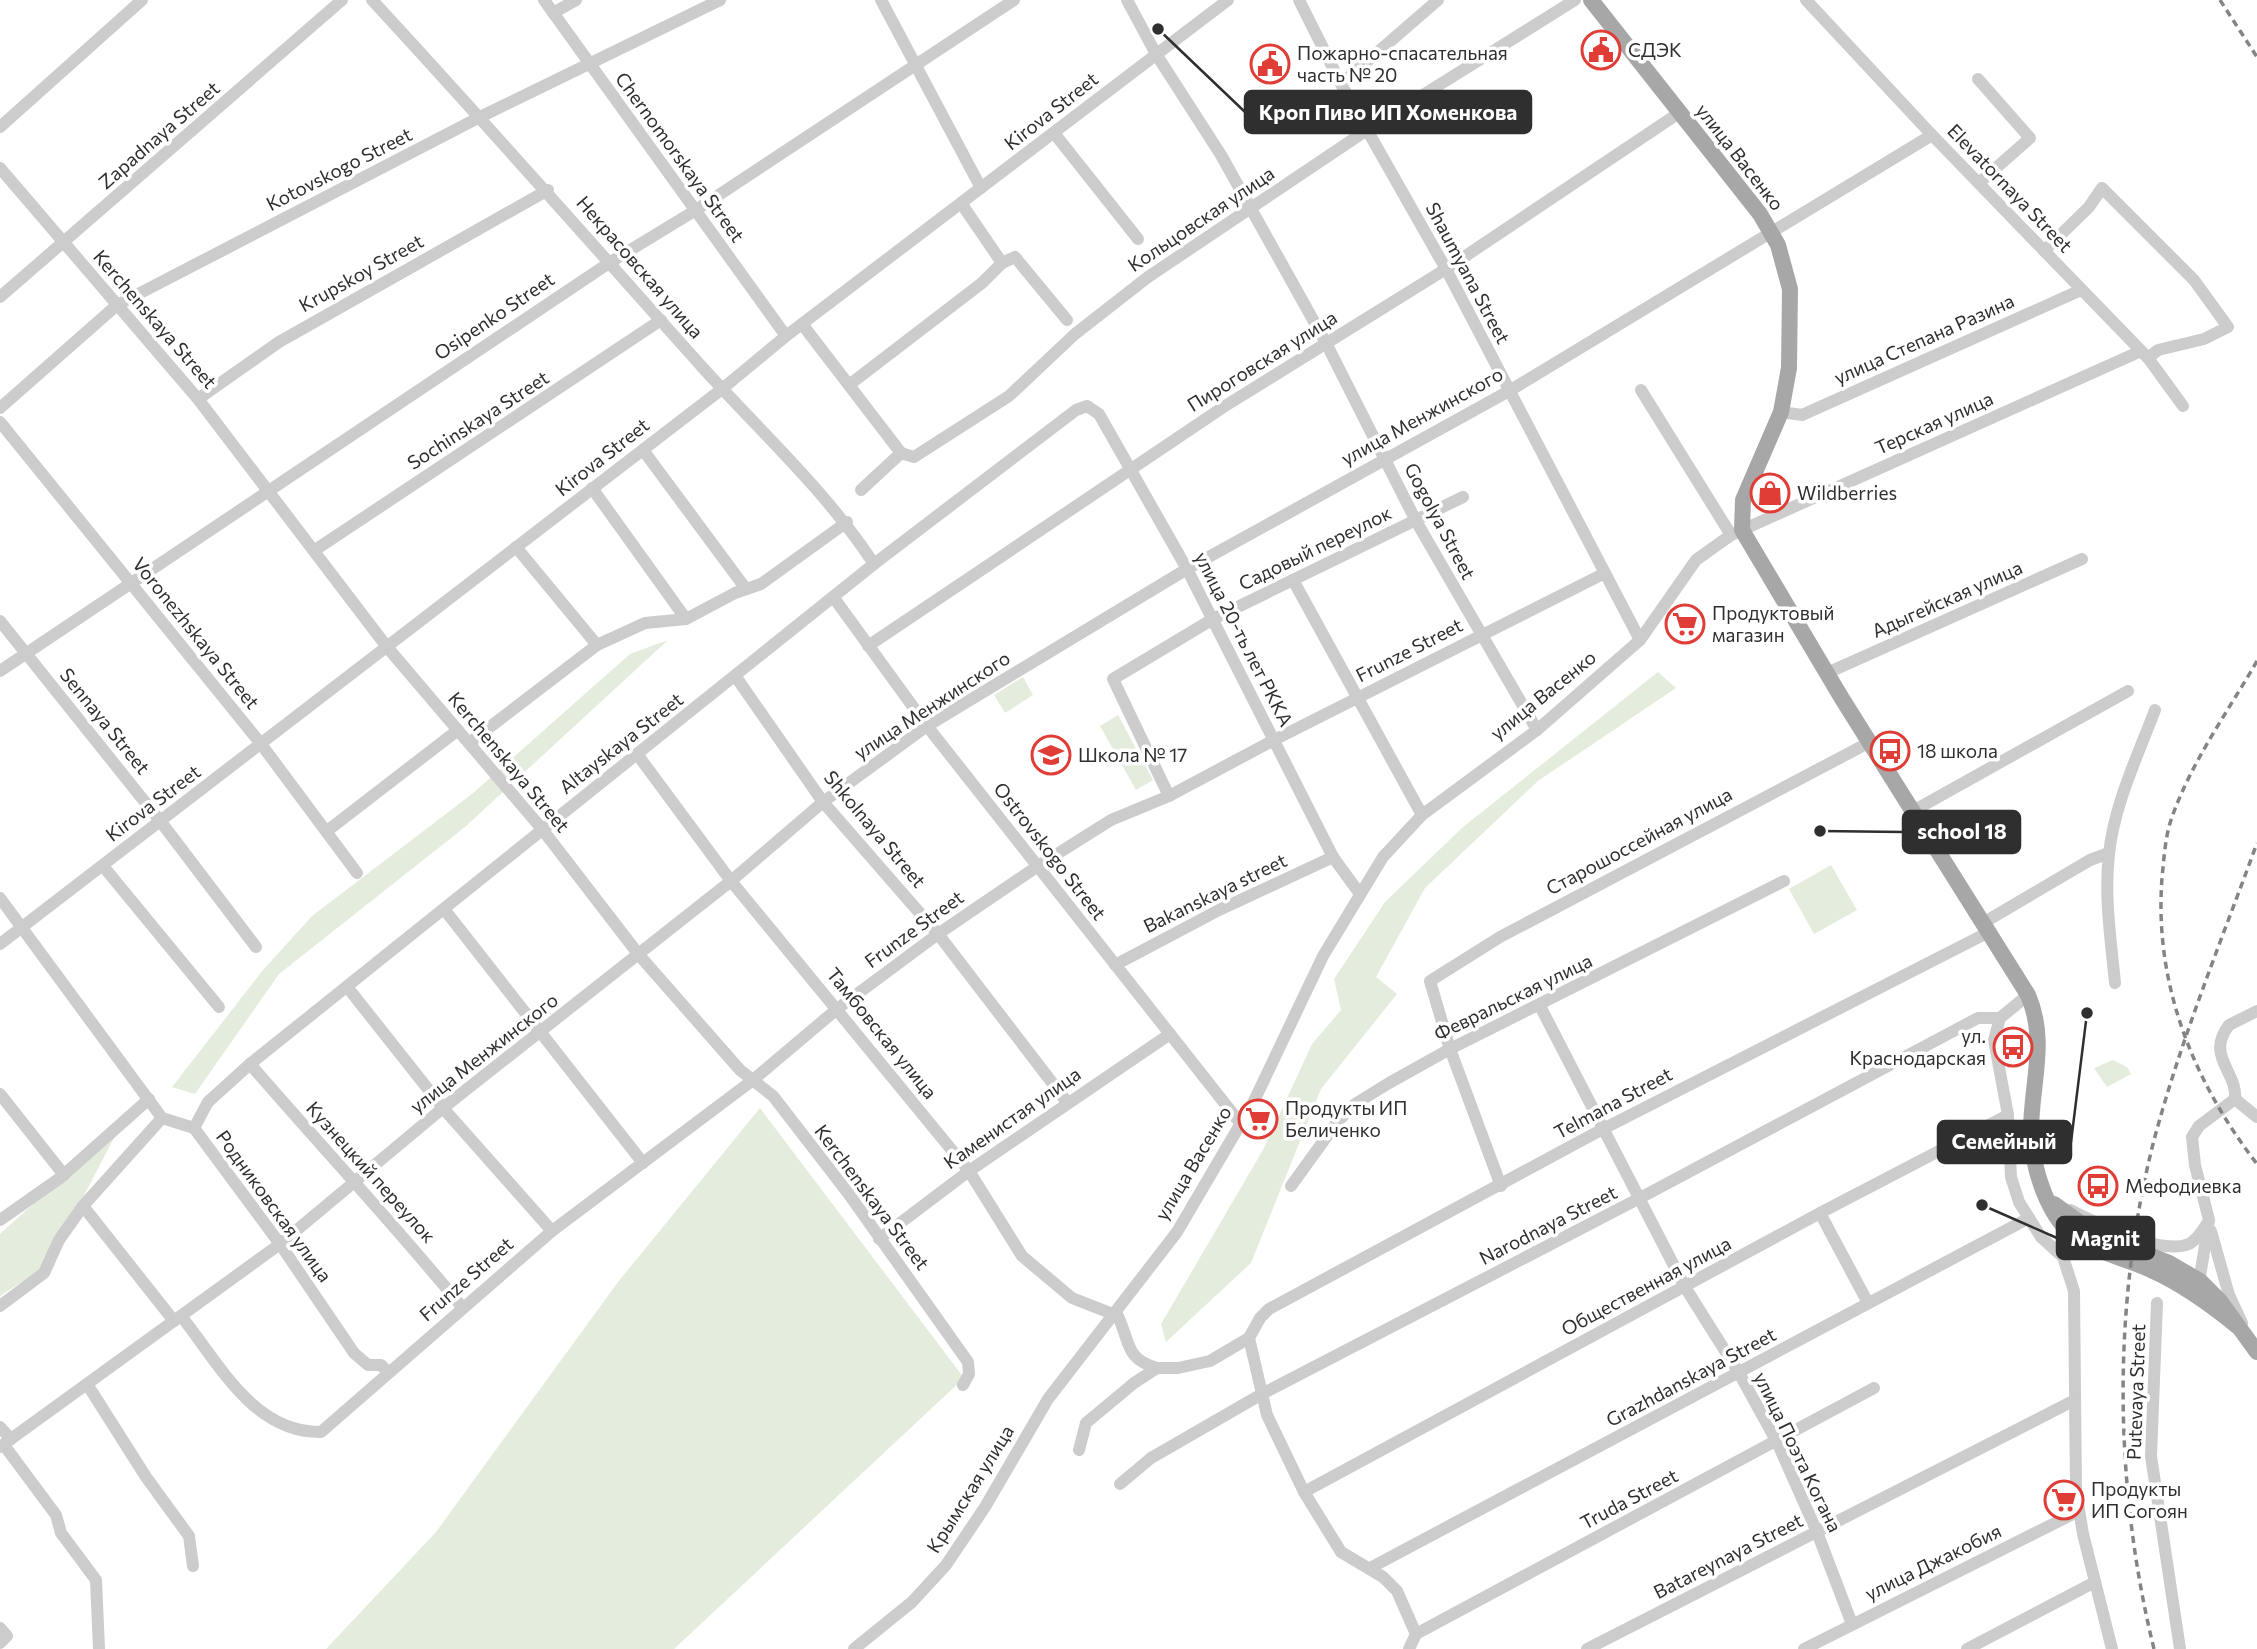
<svg xmlns="http://www.w3.org/2000/svg" width="2257" height="1649" font-family="Commissioner,sans-serif">
  <rect width="100%" height="100%" fill="#fff"/>
  <g fill="#e4ecde">
    <path d="M668,640L465,827L279,974L195,1094L172,1087L263,970L312,916L472,794L630,654Z"/>
    <path d="M1658,672L1676,688L1538,781L1425,888L1376,977L1397,994L1321,1089L1251,1263L1166,1342L1161,1324L1263,1150L1312,1044L1341,1010L1334,979L1385,902L1463,827Z"/>
    <path d="M1023,677L1033,695L1005,713L994,695Z"/>
    <path d="M1118,715L1153,780L1136,790L1100,726Z"/>
    <path d="M1831,865L1857,910L1814,934L1789,889Z"/>
    <path d="M2113,1060L2127,1067L2131,1074L2107,1087L2094,1068Z"/>
    <path d="M760,1108L964,1378L674,1649H326L436,1532L618,1282Z"/>
    <path d="M121,1124L48,1265L0,1296V1234Z"/>
  </g>
  <g fill="none" stroke-linecap="round" stroke-linejoin="round">
    <g stroke="#ccc" stroke-width="12">
      <path d="M372,0C484,121 593,245 703,368C761,432 826,491 874,564"/>
      <path d="M544,0L786,336"/>
      <path d="M881,0L981,188"/>
      <path d="M1127,0L1156,54L1221,155L1326,343L1416,521L1537,730"/>
      <path d="M1299,0L1341,84L1446,269L1640,640"/>
      <path d="M1806,0L1932,135L2148,358L2183,406"/>
      <path d="M553,13L576,0"/>
      <path d="M1978,79L2030,138L1979,183"/>
      <path d="M1341,84L1438,0"/>
      <path d="M0,127L142,0"/>
      <path d="M1054,133L1138,239"/>
      <path d="M0,168L198,399L387,647L542,829L639,955L740,1070L773,1096L848,1193L968,1362L969,1374L963,1385"/>
      <path d="M961,203L1002,263L1015,257L1067,320"/>
      <path d="M2044,251L2089,207L2102,188L2194,280L2228,327L2204,339L2158,350L2148,358"/>
      <path d="M0,297L342,0"/>
      <path d="M802,324L901,453"/>
      <path d="M849,385L982,283L1002,263"/>
      <path d="M1641,390L1731,535"/>
      <path d="M198,399L279,342L548,190"/>
      <path d="M0,408L117,305L480,117L720,0"/>
      <path d="M1781,412L1802,415L2081,290"/>
      <path d="M0,422L261,744L357,873"/>
      <path d="M643,450L746,589"/>
      <path d="M592,488L686,619"/>
      <path d="M861,490L901,453L914,457L1009,396L1075,334L1148,277L1367,130L1575,0"/>
      <path d="M516,547L597,645"/>
      <path d="M315,550L661,320"/>
      <path d="M1293,580L1422,815"/>
      <path d="M834,598L927,726L1241,1124"/>
      <path d="M0,621L161,822L256,947"/>
      <path d="M868,646L1225,406L1446,269L1679,113"/>
      <path d="M0,671L609,263L696,210L1014,0"/>
      <path d="M1827,673L2082,559"/>
      <path d="M736,677L823,802L938,934L1067,1102"/>
      <path d="M469,743L597,645L645,623L686,619L735,593L761,584L847,522"/>
      <path d="M637,754L731,881L969,1171L1022,1256L1072,1298L1118,1316C1130,1342 1125,1359 1157,1368"/>
      <path d="M1169,796L1113,679L1213,619L1463,497"/>
      <path d="M1913,811L2128,691"/>
      <path d="M327,831L458,730"/>
      <path d="M103,866L219,1007"/>
      <path d="M0,898L162,1118L194,1128L280,1244L354,1353L368,1365H381L388,1372"/>
      <path d="M444,909L643,1163"/>
      <path d="M1983,923L2090,860L2109,853"/>
      <path d="M0,944L722,389L786,336L1228,0"/>
      <path d="M1115,965L1219,910L1333,857"/>
      <path d="M2115,983C2111,941 2104,896 2109,854C2114,805 2138,755 2155,710"/>
      <path d="M348,988L443,1108L552,1231"/>
      <path d="M2028,995L2000,1018L1994,1040L2008,1115L2011,1177L2019,1202L2041,1237L2063,1257L2074,1291L2076,1491L2083,1534L2112,1649"/>
      <path d="M1540,1006L1685,1287L1739,1373L1777,1442L1817,1532L1852,1624"/>
      <path d="M2257,1011L2229,1025C2205,1056 2238,1072 2235,1099L2257,1117"/>
      <path d="M250,1064C320,1145 394,1224 462,1307"/>
      <path d="M0,1094L64,1175"/>
      <path d="M194,1128L208,1102L250,1064L874,564L1076,410L1087,406L1099,414L1187,569L1333,857L1360,894"/>
      <path d="M1291,1186L1338,1121L1355,1104L1389,1083L1450,1049L1784,881"/>
      <path d="M1501,1186L1450,1049L1430,981L1500,937L1870,742"/>
      <path d="M83,1206L174,1321"/>
      <path d="M2070,1210C2097,1223 2160,1256 2189,1244C2197,1240 2202,1231 2207,1224"/>
      <path d="M1820,1213L1868,1303"/>
      <path d="M0,1220L60,1178L149,1099"/>
      <path d="M2211,1231L2229,1295L2242,1323"/>
      <path d="M879,1239L969,1171L1170,1034"/>
      <path d="M2198,1289L2209,1220L2195,1165L2192,1137L2199,1126L2235,1099"/>
      <path d="M2157,1303L2151,1456L2180,1649"/>
      <path d="M0,1306L44,1273L59,1240L83,1206L162,1118"/>
      <path d="M181,1316C219,1363 253,1433 321,1432L552,1231L753,1080L837,1009L938,934L1038,866L1111,820L1169,796L1274,740L1605,573"/>
      <path d="M87,1384L146,1477L189,1536L193,1566"/>
      <path d="M0,1427L11,1439"/>
      <path d="M4,1445L56,1515L61,1533L96,1580L99,1649"/>
      <path d="M0,1447L280,1244L443,1108L731,881L823,802L927,726L1187,569L1509,391L1932,135"/>
      <path d="M1079,1450L1086,1423L1134,1383L1157,1368H1178L1210,1361L1249,1338"/>
      <path d="M1120,1484L1151,1458L1262,1394L1638,1199L1978,1018H2000"/>
      <path d="M1304,1492L1820,1213L2008,1115"/>
      <path d="M1370,1568L2029,1218"/>
      <path d="M0,1628L7,1636L0,1643"/>
      <path d="M1416,1634L1397,1591L1383,1577L1341,1552L1304,1492L1267,1415L1249,1338L1260,1318L1269,1309L1601,1130L1989,932"/>
      <path d="M854,1649L912,1602L946,1565L985,1507L1048,1399L1177,1232L1254,1101L1323,956L1383,857L1422,815L1537,730L1640,640L1696,560L1731,535L2141,351"/>
      <path d="M1409,1649L1416,1634L1874,1388"/>
      <path d="M1587,1649L2073,1401"/>
      <path d="M1804,1649L2079,1511"/>
      <path d="M1967,1649L2095,1582"/>
    </g>
    <g stroke="#a7a7a7" stroke-width="16">
      <path d="M1591,0L1760,214L1778,245L1790,289L1789,368L1781,412L1743,500L1742,530L1841,697L2028,995C2048,1041 2031,1084 2031,1131C2032,1167 2047,1219 2079,1240C2101,1254 2129,1259 2153,1271C2184,1285 2210,1304 2237,1326"/>
      <path d="M2054,1204L2094,1233L2169,1263L2200,1281L2220,1301L2257,1352"/>
    </g>
    <g stroke="#848484" stroke-width="3.5" stroke-dasharray="7 5" stroke-linecap="butt">
      <path d="M2220,0L2257,57"/>
      <path d="M2257,661C2227,713 2190,764 2171,820C2165,838 2164,859 2162,878C2154,984 2193,1081 2257,1164"/>
      <path d="M2154,1649C2114,1486 2112,1307 2153,1144C2180,1041 2221,942 2257,843"/>
    </g>
  </g>
  <defs>
    <symbol id="civic-ring" viewBox="-11 -11 22 22"><circle r="9.5" fill="#fff" stroke="#e13d37" stroke-width="1.5"/><path d="M-.6-6.5H3V-4.5H.6V-3L4-1V1h2V6H-6V1h2V-1L-.6-3ZM-1.2 2.5V6h2.4V2.5Z" fill="#e13d37"/></symbol>
    <symbol id="shop-ring" viewBox="-11 -11 22 22"><circle r="9.5" fill="#fff" stroke="#e13d37" stroke-width="1.5"/><path d="M-5-2.5h2.3a2.7 3.5 0 0 1 5.4 0H5L5.5 6h-11ZM-1.5-2.5h3a1.5 2.3 0 0 0-3 0Z" fill="#e13d37"/></symbol>
    <symbol id="supermarket-ring" viewBox="-11 -11 22 22"><circle r="9.5" fill="#fff" stroke="#e13d37" stroke-width="1.5"/><path d="M-6-5.5h2.5l.6 2H6L4.5 2H-2.5L-4.4-4H-6ZM-1.5 3.2a1.3 1.3 0 1 0 .1 0ZM3 3.2a1.3 1.3 0 1 0 .1 0Z" fill="#e13d37"/></symbol>
    <symbol id="bus-ring" viewBox="-11 -11 22 22"><circle r="9.5" fill="#fff" stroke="#e13d37" stroke-width="1.5"/><path d="M-5-6H5V4H4V6H2V4H-2V6H-4V4H-5ZM-3.5-4V0h7V-4ZM-3.5 1.2v1.5H-2V1.2ZM2 1.2v1.5H3.5V1.2Z" fill="#e13d37"/></symbol>
    <symbol id="school-ring" viewBox="-11 -11 22 22"><circle r="9.5" fill="#fff" stroke="#e13d37" stroke-width="1.5"/><path d="M0-5L7-2L0 1L-7-2ZM-4 1L0 2.5L4 1V4Q0 6-4 4Z" fill="#e13d37"/></symbol>
  </defs>
  <g fill-rule="evenodd">
    <use href="#civic-ring" x="1579" y="28" width="44" height="44"/>
    <use href="#civic-ring" x="1248" y="42" width="44" height="44"/>
    <use href="#shop-ring" x="1748" y="471" width="44" height="44"/>
    <use href="#supermarket-ring" x="1663" y="602" width="44" height="44"/>
    <use href="#bus-ring" x="1868" y="729" width="44" height="44"/>
    <use href="#school-ring" x="1029" y="733" width="44" height="44"/>
    <use href="#bus-ring" x="1991" y="1025" width="44" height="44"/>
    <use href="#supermarket-ring" x="1236" y="1097" width="44" height="44"/>
    <use href="#bus-ring" x="2076" y="1164" width="44" height="44"/>
    <use href="#supermarket-ring" x="2042" y="1478" width="44" height="44"/>
  </g>
  <g text-anchor="middle" stroke-width="7" stroke-linejoin="round" paint-order="stroke">
    <g font-size="19" fill="#2f2f2f" stroke="#fff" text-anchor="start">
      <text x="1628" y="57">СДЭК</text>
      <text x="1297" y="60">Пожарно-спасательная<tspan x="1297" dy="22">часть № 20</tspan></text>
      <text x="1797" y="500">Wildberries</text>
      <text x="1712" y="620">Продуктовый<tspan x="1712" dy="22">магазин</tspan></text>
      <text x="1917" y="758">18 школа</text>
      <text x="1078" y="762">Школа № 17</text>
      <text x="1986" y="1043" text-anchor="end">ул.<tspan x="1986" dy="22">Краснодарская</tspan></text>
      <text x="1285" y="1115">Продукты ИП<tspan x="1285" dy="22">Беличенко</tspan></text>
      <text x="2125" y="1193">Мефодиевка</text>
      <text x="2091" y="1496">Продукты<tspan x="2091" dy="22">ИП Согоян</tspan></text>
    </g>
    <g font-size="19" fill="#2f2f2f" stroke="#fff">
      <text transform="translate(1051 111) rotate(-38)" y="7">Kirova Street</text>
      <text transform="translate(159 135) rotate(-41)" y="7">Zapadnaya Street</text>
      <text transform="translate(680 157) rotate(54)" y="7">Chernomorskaya Street</text>
      <text transform="translate(1740 157) rotate(52)" y="7">улица Васенко</text>
      <text transform="translate(339 169) rotate(-27)" y="7">Kotovskogo Street</text>
      <text transform="translate(2010 188) rotate(46)" y="7">Elevatornaya Street</text>
      <text transform="translate(1201 219) rotate(-34)" y="7">Кольцовская улица</text>
      <text transform="translate(640 267) rotate(49)" y="7">Некрасовская улица</text>
      <text transform="translate(361 273) rotate(-29)" y="7">Krupskoy Street</text>
      <text transform="translate(1468 273) rotate(62)" y="7">Shaumyana Street</text>
      <text transform="translate(494 316) rotate(-34)" y="7">Osipenko Street</text>
      <text transform="translate(155 319) rotate(49)" y="7">Kerchenskaya Street</text>
      <text transform="translate(1924 339) rotate(-24)" y="7">улица Степана Разина</text>
      <text transform="translate(1262 361) rotate(-32)" y="7">Пироговская улица</text>
      <text transform="translate(1422 416) rotate(-29)" y="7">улица Менжинского</text>
      <text transform="translate(478 420) rotate(-33)" y="7">Sochinskaya Street</text>
      <text transform="translate(1934 423) rotate(-24)" y="7">Терская улица</text>
      <text transform="translate(602 457) rotate(-38)" y="7">Kirova Street</text>
      <text transform="translate(1440 521) rotate(62)" y="7">Gogolya Street</text>
      <text transform="translate(1315 548) rotate(-26)" y="7">Садовый переулок</text>
      <text transform="translate(1947 599) rotate(-24)" y="7">Адыгейская улица</text>
      <text transform="translate(196 633) rotate(51)" y="7">Voronezhskaya Street</text>
      <text transform="translate(1244 639) rotate(63)" y="7">улица 20-ть лет РККА</text>
      <text transform="translate(1409 650) rotate(-27)" y="7">Frunze Street</text>
      <text transform="translate(1543 695) rotate(-39)" y="7">улица Васенко</text>
      <text transform="translate(932 705) rotate(-33)" y="7">улица Менжинского</text>
      <text transform="translate(105 721) rotate(51)" y="7">Sennaya Street</text>
      <text transform="translate(621 743) rotate(-38)" y="7">Altayskaya Street</text>
      <text transform="translate(509 762) rotate(50)" y="7">Kerchenskaya Street</text>
      <text transform="translate(153 803) rotate(-37)" y="7">Kirova Street</text>
      <text transform="translate(875 829) rotate(50)" y="7">Shkolnaya Street</text>
      <text transform="translate(1639 841) rotate(-28)" y="7">Старошоссейная улица</text>
      <text transform="translate(1050 851) rotate(52)" y="7">Ostrovskogo Street</text>
      <text transform="translate(1215 893) rotate(-26)" y="7">Bakanskaya street</text>
      <text transform="translate(914 929) rotate(-36)" y="7">Frunze Street</text>
      <text transform="translate(1513 997) rotate(-26)" y="7">Февральская улица</text>
      <text transform="translate(882 1033) rotate(51)" y="7">Тамбовская улица</text>
      <text transform="translate(484 1053) rotate(-38)" y="7">улица Менжинского</text>
      <text transform="translate(1613 1103) rotate(-28)" y="7">Telmana Street</text>
      <text transform="translate(1012 1118) rotate(-35)" y="7">Каменистая улица</text>
      <text transform="translate(1193 1163) rotate(-59)" y="7">улица Васенко</text>
      <text transform="translate(371 1172) rotate(48)" y="7">Кузнецкий переулок</text>
      <text transform="translate(872 1197) rotate(53)" y="7">Kerchenskaya Street</text>
      <text transform="translate(274 1206) rotate(54)" y="7">Родниковская улица</text>
      <text transform="translate(1548 1225) rotate(-27)" y="7">Narodnaya Street</text>
      <text transform="translate(466 1279) rotate(-41)" y="7">Frunze Street</text>
      <text transform="translate(1646 1286) rotate(-28)" y="7">Общественная улица</text>
      <text transform="translate(1691 1377) rotate(-28)" y="7">Grazhdanskaya Street</text>
      <text transform="translate(2136 1392) rotate(-88)" y="7">Putevaya Street</text>
      <text transform="translate(1798 1452) rotate(64)" y="7">улица Поэта Когана</text>
      <text transform="translate(970 1489) rotate(-58)" y="7">Крымская улица</text>
      <text transform="translate(1629 1499) rotate(-28)" y="7">Truda Street</text>
      <text transform="translate(1728 1556) rotate(-27)" y="7">Batareynaya Street</text>
      <text transform="translate(1933 1562) rotate(-26)" y="7">улица Джакобия</text>
    </g>
  </g>
  <path fill="none" stroke="#2f2f2f" stroke-width="2.5" d="M1158 29L1245 112M1820 831L1903 832M2087 1013L2071 1142M1982 1205L2057 1238"/>
  <g fill="#2f2f2f" stroke="#fff" stroke-width="2.5">
    <circle cx="1158" cy="29" r="7"/>
    <circle cx="1820" cy="831" r="7"/>
    <circle cx="2087" cy="1013" r="7"/>
    <circle cx="1982" cy="1205" r="7"/>
  </g>
  <g fill="#2f2f2f" stroke="#2f2f2f" stroke-width="2.5">
    <rect x="1245" y="91" width="286" height="42" rx="7"/>
    <rect x="1903" y="811" width="117" height="42" rx="7"/>
    <rect x="1938" y="1121" width="133" height="42" rx="7"/>
    <rect x="2057" y="1217" width="97" height="42" rx="7"/>
  </g>
  <g font-size="21" text-anchor="middle" font-weight="bold" fill="#fff">
    <text x="1388" y="120">Кроп Пиво ИП Хоменкова</text>
    <text x="1962" y="839">school 18</text>
    <text x="2004" y="1149">Семейный</text>
    <text x="2105" y="1246">Magnit</text>
  </g>
</svg>
